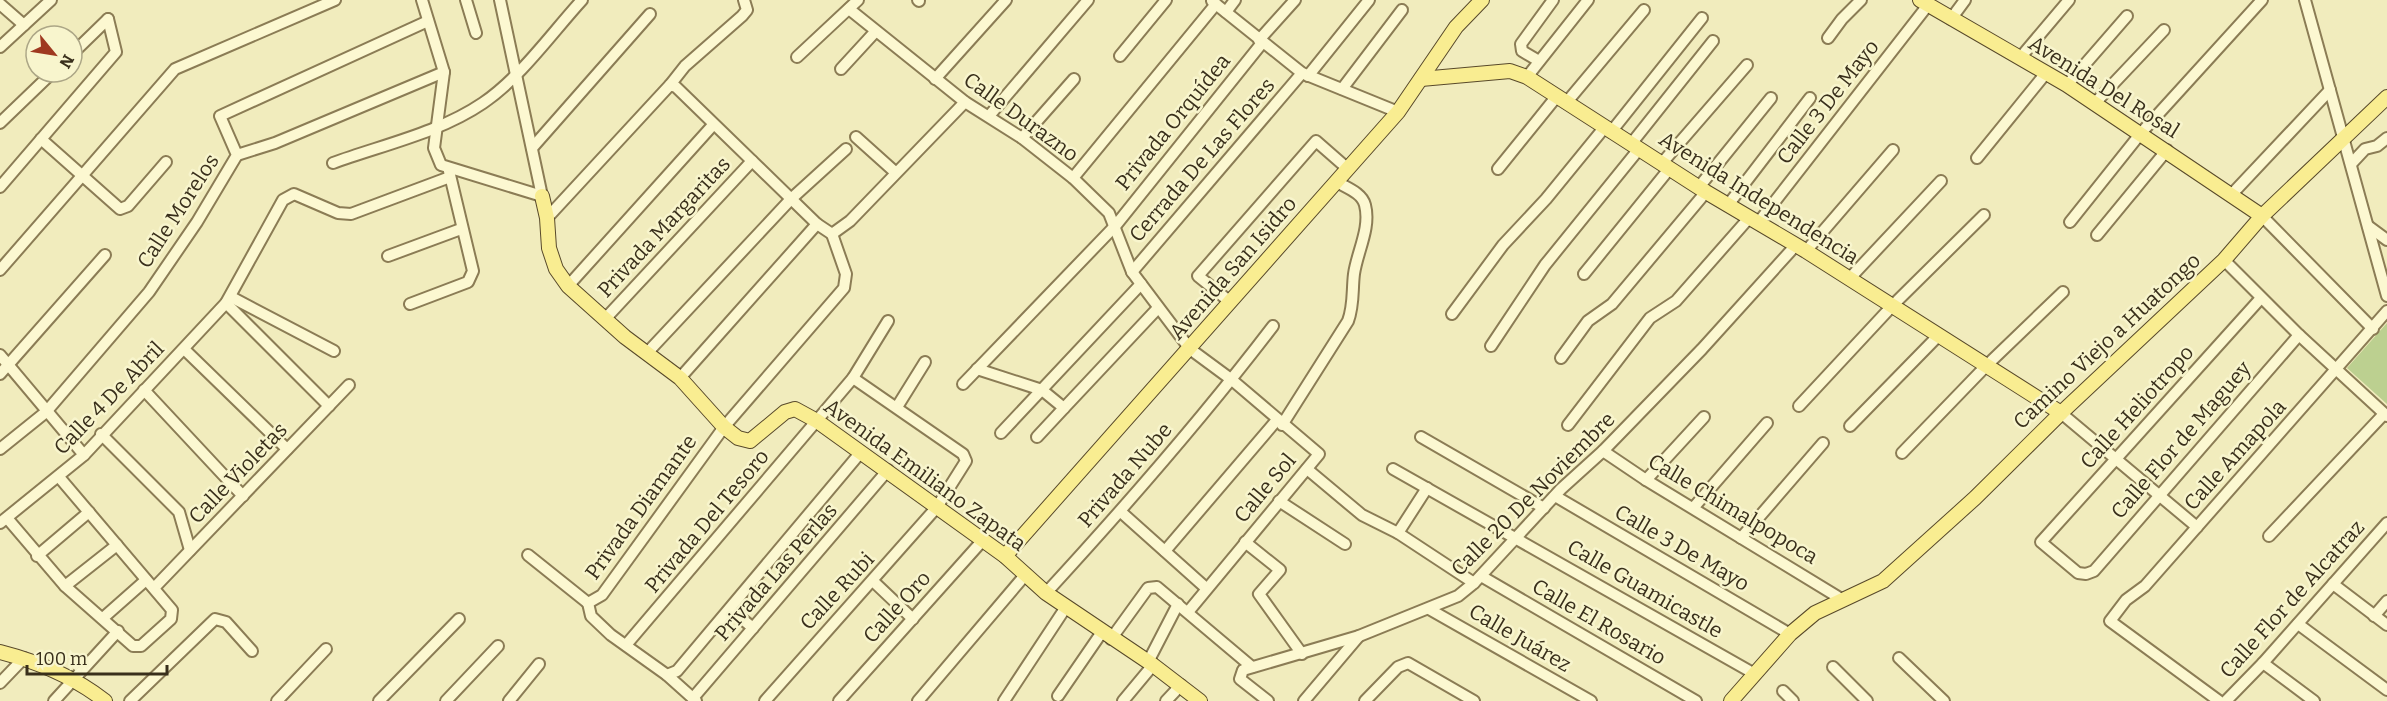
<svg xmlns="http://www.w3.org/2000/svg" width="2387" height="701" font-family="Bitter,serif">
  <rect width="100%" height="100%" fill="#f1ecbd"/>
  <path fill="#bcd090" d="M2387,323V404L2347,368Z"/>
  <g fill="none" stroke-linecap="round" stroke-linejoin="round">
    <defs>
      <g id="minor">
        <path d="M422,0L444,72L434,148L441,165L542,196L500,0"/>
        <path d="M466,0L476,33"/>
        <path d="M918,0L919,1"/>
        <path d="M2305,0L2387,296"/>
        <path d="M1212,1L1302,73L1398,112"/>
        <path d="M0,4L24,25"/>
        <path d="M849,9L965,102L1022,138L1073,178L1109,213L1132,272L1190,349L1232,380L1319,454L1188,612"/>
        <path d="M1226,12L1235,0"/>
        <path d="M1951,19L1965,0"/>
        <path d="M1828,38L1842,19L1861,0"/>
        <path d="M1259,40L1295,0"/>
        <path d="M0,47L51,0"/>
        <path d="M72,54L108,19"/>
        <path d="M1120,56L1166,0"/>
        <path d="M797,57L858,0"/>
        <path d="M2020,58L2069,0"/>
        <path d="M1539,61L1522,51L1521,44L1553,0"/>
        <path d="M841,69L875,32"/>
        <path d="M1308,76L1369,0"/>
        <path d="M1527,77L1588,0"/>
        <path d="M935,79L1006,0"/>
        <path d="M670,85L685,66L742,16L747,10L744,0"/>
        <path d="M2067,85L2127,16"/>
        <path d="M1342,89L1402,10"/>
        <path d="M1566,103L1644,10"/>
        <path d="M2095,103L2164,30"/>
        <path d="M989,116L1088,0"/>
        <path d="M0,123L53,72"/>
        <path d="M1611,132L1702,18"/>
        <path d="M856,137L895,172"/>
        <path d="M1022,138L1074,79"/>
        <path d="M41,139L120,209L128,206L166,162"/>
        <path d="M1631,144L1713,41"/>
        <path d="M532,148L650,14"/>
        <path d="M237,155L275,143L444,72"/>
        <path d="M1977,158L2046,73"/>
        <path d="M333,163C382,145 439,133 483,103C521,77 551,34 582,0"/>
        <path d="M1662,163L1747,65"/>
        <path d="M2351,164L2365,149L2377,146L2387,138"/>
        <path d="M1498,169L1557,96"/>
        <path d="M1073,178L1216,4"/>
        <path d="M0,187L116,52L108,19"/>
        <path d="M1699,187L1771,98"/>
        <path d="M2232,194L2330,90"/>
        <path d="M1728,205L1810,98"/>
        <path d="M2262,216L2373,329"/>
        <path d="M547,218L670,85L676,87L817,224L832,234L850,221L965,102"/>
        <path d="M2070,222L2141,133L2262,0"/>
        <path d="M1758,223L1928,5"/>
        <path d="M2368,226L2387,240"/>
        <path d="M2097,235L2167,150"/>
        <path d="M1806,251L1893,150"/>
        <path d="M388,256L461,229"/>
        <path d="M2224,260L2299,335L2387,416"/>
        <path d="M0,270L175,69L335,0"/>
        <path d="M1132,272L1302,73"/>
        <path d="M1584,274L1670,168"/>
        <path d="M1850,278L1941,181"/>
        <path d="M568,286L713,125"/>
        <path d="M231,297L334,351"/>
        <path d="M2261,298L2041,542L2078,573L2086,574L2094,571L2299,335"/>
        <path d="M1229,301L1198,276L1316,141L1348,169"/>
        <path d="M226,303L329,406"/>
        <path d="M410,304L468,282L473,271L449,171"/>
        <path d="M1452,314L1503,245L1546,199L1604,128"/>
        <path d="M605,319L752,161"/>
        <path d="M1491,346L1545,265L1639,149"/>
        <path d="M184,349L287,449"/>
        <path d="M647,353L791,199L846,149"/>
        <path d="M0,355L84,455"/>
        <path d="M1561,358L1588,321L1612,304L1706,192"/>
        <path d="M977,369L1042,390L1064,408L1158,308"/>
        <path d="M0,374L105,255"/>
        <path d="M680,378L817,224"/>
        <path d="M963,384L1116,225L1262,43"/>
        <path d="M144,390L243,496"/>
        <path d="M1799,406L1893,305L1984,215"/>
        <path d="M897,407L925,362"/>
        <path d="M2061,413L2197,527"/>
        <path d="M1282,425L1348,321C1354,305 1352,290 1354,274C1357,252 1371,228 1365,205C1362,193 1347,188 1337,182"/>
        <path d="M1568,425L1650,318L1676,301L1749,218"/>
        <path d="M1850,426L1939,335"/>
        <path d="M1001,433L1141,284"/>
        <path d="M101,434L179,512L190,550"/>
        <path d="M1037,437L1064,408"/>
        <path d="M1421,437L1544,508"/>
        <path d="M0,449L46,412L149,292L197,222L237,155L220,116L428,21"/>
        <path d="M1603,451L1646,480L1843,600"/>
        <path d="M1902,453L1986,366L2063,292"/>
        <path d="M1307,469L1362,515L1398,533L1474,583"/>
        <path d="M1393,469L1753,673"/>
        <path d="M1646,480L1704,417"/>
        <path d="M1555,496L1790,634"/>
        <path d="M1279,501L1345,544"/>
        <path d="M1694,507L1767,423"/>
        <path d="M1121,512L1206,588"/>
        <path d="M7,518L65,586L133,646H141L171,619L172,610L59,477"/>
        <path d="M0,523L84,455L226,303L283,200L294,194L338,213L351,214L450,177"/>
        <path d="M1398,533L1427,488"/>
        <path d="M2269,536L2384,414"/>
        <path d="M1741,538L1823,443"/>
        <path d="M1245,542L1280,570L1259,594L1302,654"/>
        <path d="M1165,551L1276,421"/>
        <path d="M528,555L588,603"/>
        <path d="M37,556L89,512"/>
        <path d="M1481,576L1696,701"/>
        <path d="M873,581L913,619"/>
        <path d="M2333,584L2387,625"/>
        <path d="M65,586L117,545"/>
        <path d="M154,588L349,385"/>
        <path d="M1046,593C1125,507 1202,419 1273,326"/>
        <path d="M588,603L602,595L724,427L844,288L846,274L832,234"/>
        <path d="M588,603L591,616L611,635L667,675L677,671L861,452"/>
        <path d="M730,609L753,628"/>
        <path d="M1429,609L1591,701"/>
        <path d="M2374,616L2387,601"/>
        <path d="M103,618L146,580"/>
        <path d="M2298,624L2387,690"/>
        <path d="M1111,639L1148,588L1157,587L1252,667"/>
        <path d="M626,645L853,378L888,321"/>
        <path d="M1899,658L1944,701"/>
        <path d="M1148,662L1178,604"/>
        <path d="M2263,663L2314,701"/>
        <path d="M1833,667L1867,701"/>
        <path d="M667,675L696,701"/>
        <path d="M0,683L24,658"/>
        <path d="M1783,691L1793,701"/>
        <path d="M1058,696L1102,632"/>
        <path d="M693,698L888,470"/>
        <path d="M54,701L118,631"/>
        <path d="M130,701L215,619L226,622L252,651"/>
        <path d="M277,701L326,649"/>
        <path d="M379,701L459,619"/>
        <path d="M446,701L498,646"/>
        <path d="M509,701L539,664"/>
        <path d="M765,701L937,507L966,461L963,454L853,378"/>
        <path d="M839,701L983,540"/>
        <path d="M918,701L1026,574"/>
        <path d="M1004,701L1066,607"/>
        <path d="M1123,701L1153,665"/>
        <path d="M1166,701L1181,685"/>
        <path d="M1268,701L1240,679L1243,670L1359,636L1458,596L1474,583L1561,489L1603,451L1702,349L1796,245"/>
        <path d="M1304,701L1359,636"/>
        <path d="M1365,701L1398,667L1408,663L1474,701"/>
        <path d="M2219,701L2110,621L2126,600L2145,586L2387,311"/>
        <path d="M2226,701L2263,663L2387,523"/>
      </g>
      <g id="major">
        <path d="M1920,0L2067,85L2262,216"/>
        <path d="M1421,79L1510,71L1527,77L1706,192L1806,251L2061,413"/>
        <path d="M542,196L547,218L549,248L556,269L568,286L625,337L680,378L724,427L738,438L750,441L785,412L795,409L817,421L1005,556L1046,593L1153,665L1200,701"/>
        <path d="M1005,556L1398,112L1456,27L1482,0"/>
        <path d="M0,652C39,662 73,676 105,701"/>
        <path d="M1731,701L1790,634L1815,613L1883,581L1975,498L2061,413L2224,260L2262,216L2387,97"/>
      </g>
    </defs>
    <use href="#minor" stroke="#8b7c55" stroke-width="14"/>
    <use href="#major" stroke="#58492a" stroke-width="16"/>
    <use href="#minor" stroke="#fcf8d1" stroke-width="10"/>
    <use href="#major" stroke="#f9ed91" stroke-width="14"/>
  </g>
  <g text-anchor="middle" stroke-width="5" stroke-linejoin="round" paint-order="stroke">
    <g font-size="21" fill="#392f1b" stroke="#f8f5cd">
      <text transform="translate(2104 87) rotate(32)" y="7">Avenida Del Rosal</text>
      <text transform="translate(1828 102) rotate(-52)" y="7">Calle 3 De Mayo</text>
      <text transform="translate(1021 117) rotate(36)" y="7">Calle Durazno</text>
      <text transform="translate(1173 122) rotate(-51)" y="7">Privada Orquídea</text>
      <text transform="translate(1202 160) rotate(-49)" y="7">Cerrada De Las Flores</text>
      <text transform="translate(1759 198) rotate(32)" y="7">Avenida Independencia</text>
      <text transform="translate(178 211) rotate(-57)" y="7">Calle Morelos</text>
      <text transform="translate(664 227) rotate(-47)" y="7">Privada Margaritas</text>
      <text transform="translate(1233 268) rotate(-49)" y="7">Avenida San Isidro</text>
      <text transform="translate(2107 341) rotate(-43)" y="7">Camino Viejo a Huatongo</text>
      <text transform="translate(109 398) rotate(-46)" y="7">Calle 4 De Abril</text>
      <text transform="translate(2137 407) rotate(-48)" y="7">Calle Heliotropo</text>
      <text transform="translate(2181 440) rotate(-49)" y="7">Calle Flor de Maguey</text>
      <text transform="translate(2235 455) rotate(-48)" y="7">Calle Amapola</text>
      <text transform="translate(238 473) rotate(-46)" y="7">Calle Violetas</text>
      <text transform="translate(925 475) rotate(36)" y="7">Avenida Emiliano Zapata</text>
      <text transform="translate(1125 475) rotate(-49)" y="7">Privada Nube</text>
      <text transform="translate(1265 488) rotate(-50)" y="7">Calle Sol</text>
      <text transform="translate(1533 494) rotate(-45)" y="7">Calle 20 De Noviembre</text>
      <text transform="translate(641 507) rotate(-54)" y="7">Privada Diamante</text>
      <text transform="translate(1733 509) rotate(31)" y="7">Calle Chimalpopoca</text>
      <text transform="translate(707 521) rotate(-50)" y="7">Privada Del Tesoro</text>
      <text transform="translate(1682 548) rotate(30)" y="7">Calle 3 De Mayo</text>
      <text transform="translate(776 572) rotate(-49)" y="7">Privada Las Perlas</text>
      <text transform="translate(1645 589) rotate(30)" y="7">Calle Guamicastle</text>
      <text transform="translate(837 591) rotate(-47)" y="7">Calle Rubi</text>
      <text transform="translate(2292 599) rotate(-48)" y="7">Calle Flor de Alcatraz</text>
      <text transform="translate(897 607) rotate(-48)" y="7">Calle Oro</text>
      <text transform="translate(1599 622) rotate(30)" y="7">Calle El Rosario</text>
      <text transform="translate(1520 638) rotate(30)" y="7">Calle Juárez</text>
    </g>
  </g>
  <g transform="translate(54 54) rotate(120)"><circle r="28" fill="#f8f5cd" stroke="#aca686" stroke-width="1.5"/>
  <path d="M0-4.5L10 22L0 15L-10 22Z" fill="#9f3920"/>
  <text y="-9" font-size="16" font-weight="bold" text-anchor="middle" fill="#392f1b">N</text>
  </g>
  <path d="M27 665v9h140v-9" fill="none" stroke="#392f1b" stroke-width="3"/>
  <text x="36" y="665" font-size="18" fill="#392f1b" stroke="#f8f5cd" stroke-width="4.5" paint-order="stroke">100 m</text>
</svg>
